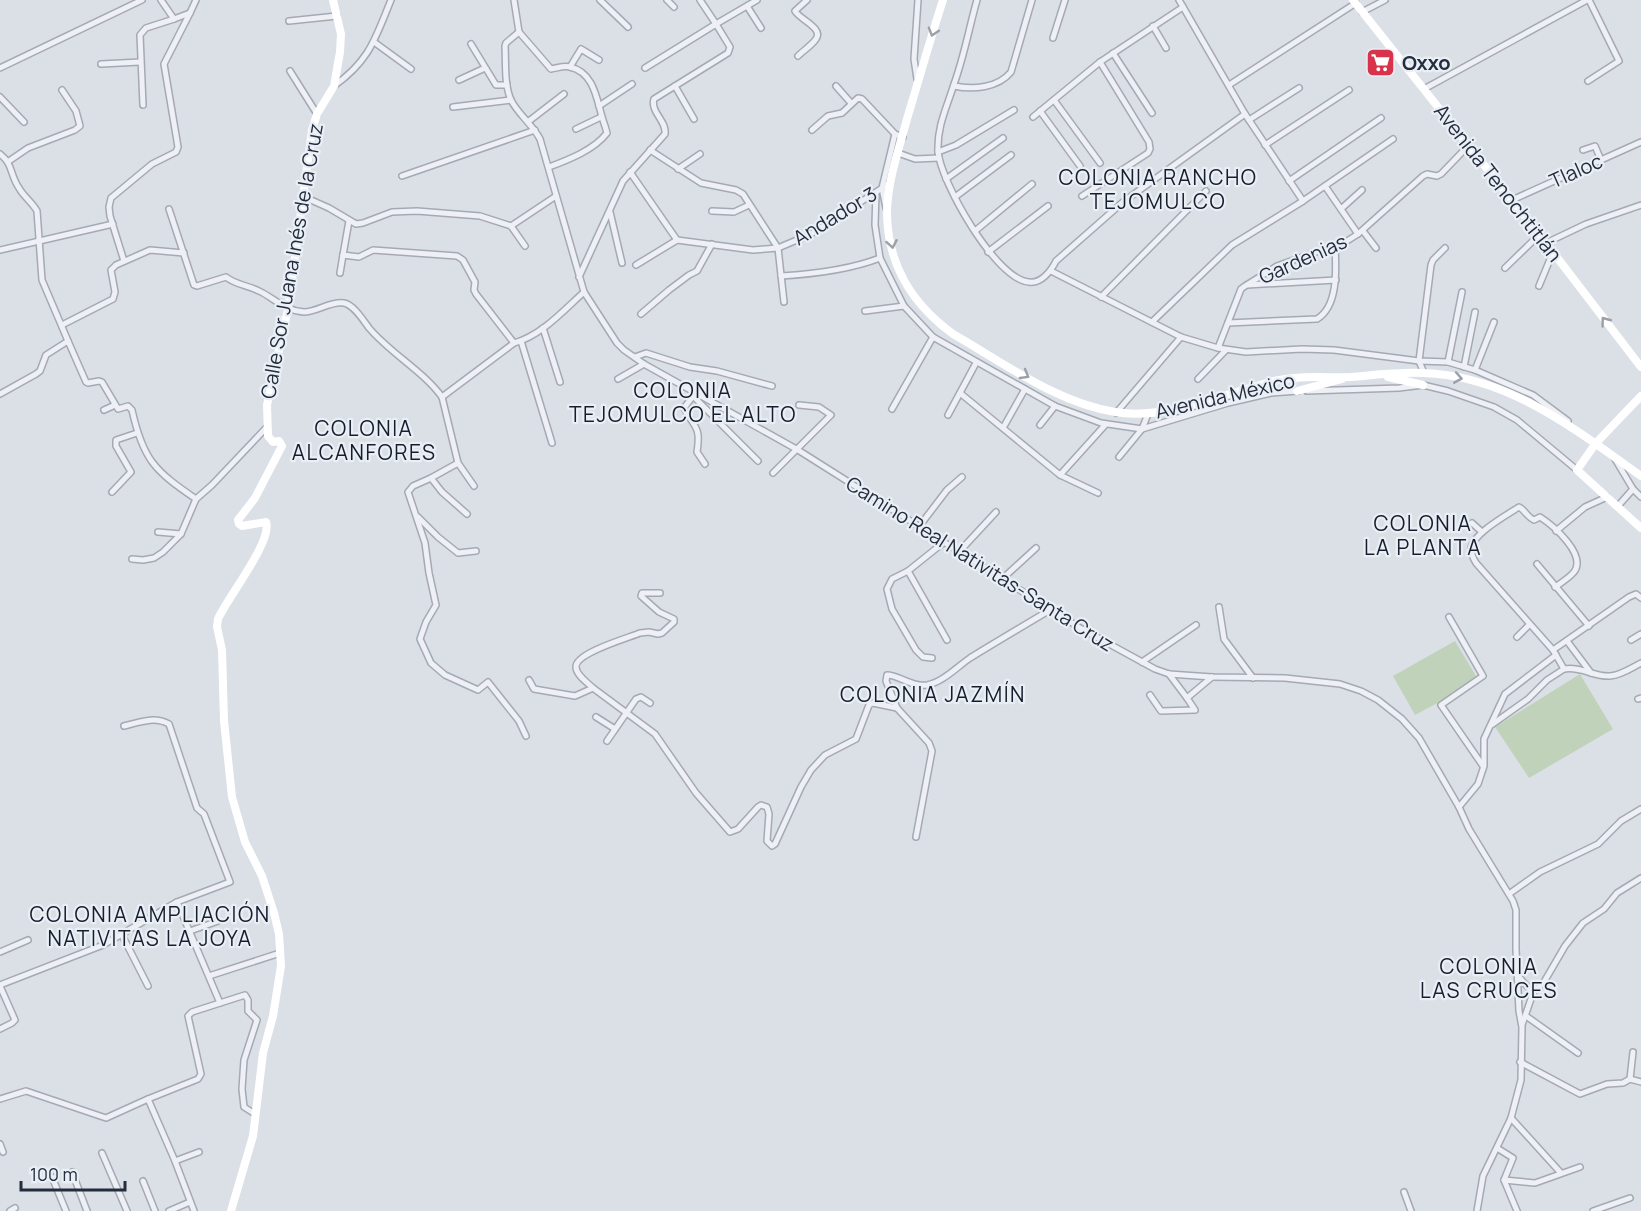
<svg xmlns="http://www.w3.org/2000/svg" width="1641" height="1211" font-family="Manrope,sans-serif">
  <rect width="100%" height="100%" fill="#dbe0e7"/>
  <g fill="#c1d2bb">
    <path d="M1455,641L1479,681L1415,715L1393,676Z"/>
    <path d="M1580,674L1613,729L1529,778L1495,727Z"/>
  </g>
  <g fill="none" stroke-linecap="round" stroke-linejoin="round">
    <defs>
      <g id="street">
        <path d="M161,0L174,19L190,13L196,0"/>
        <path d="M514,0L519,32"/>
        <path d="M600,0L628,27"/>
        <path d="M667,0L674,7"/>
        <path d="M977,0C969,28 964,57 954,84C947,107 937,126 938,151C940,181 996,280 1029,282C1041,284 1051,271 1056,261L1123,202L1245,114"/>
        <path d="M1179,0L1245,114L1303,201"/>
        <path d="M747,6L761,28"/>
        <path d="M1362,12L1385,0"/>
        <path d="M289,21L337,16"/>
        <path d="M1153,26L1166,48"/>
        <path d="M519,32L506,43L505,46C506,63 504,84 511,100C518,114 532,124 540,139L584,292L617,343L624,350L644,364L798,450L1080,628L1155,669L1169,674L1212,677L1285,678L1340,684L1361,691L1378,700L1402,719L1419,738L1459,807L1469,829L1513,901L1516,910V949L1519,1011L1522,1027L1521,1080L1511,1118L1483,1176L1477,1211"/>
        <path d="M519,32L551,69C558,68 564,65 570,67C597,73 597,106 605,126L607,133C594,150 568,160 549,167"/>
        <path d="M1053,38L1065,0"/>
        <path d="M374,42L411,69"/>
        <path d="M471,44L496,85H507"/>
        <path d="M1113,53L1152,113"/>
        <path d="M798,56C803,51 812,45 816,39C824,28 799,19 795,11L807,0"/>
        <path d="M101,64L140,62"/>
        <path d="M570,67L581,49L599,60"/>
        <path d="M0,68L142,0"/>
        <path d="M645,68L716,24L700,0"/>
        <path d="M290,71L317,114"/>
        <path d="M917,79L914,59L918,0"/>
        <path d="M459,80L485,68"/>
        <path d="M1588,81L1619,61L1589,0"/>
        <path d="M1229,85L1356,3"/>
        <path d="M334,86C370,60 375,39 391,0"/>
        <path d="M675,86L694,119"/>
        <path d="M836,86L851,103"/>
        <path d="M954,86C973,90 998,88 1011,72L1032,0"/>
        <path d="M1424,89L1587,0"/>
        <path d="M0,97L24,122"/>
        <path d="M1054,100L1100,163"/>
        <path d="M143,105L140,35L146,28L174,19"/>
        <path d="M599,106L632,84"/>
        <path d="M453,107L511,100"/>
        <path d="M1040,111L1080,166"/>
        <path d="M1033,117L1100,62L1183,7"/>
        <path d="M1249,120L1299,88"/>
        <path d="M529,121L564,94"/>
        <path d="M576,129L601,117"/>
        <path d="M812,130L828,116L842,113L858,98L862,99L895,134L903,137"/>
        <path d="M1265,145L1349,90"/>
        <path d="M650,150L701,183L736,190L743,194L778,248L784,302"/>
        <path d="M1583,150L1595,146L1601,160"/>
        <path d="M938,152L956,145L1014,110"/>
        <path d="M898,153L915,159L939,158"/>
        <path d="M0,154C13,164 10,175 19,188C24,197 32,202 37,211L42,280L68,341L46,355L40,371L36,374L0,394"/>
        <path d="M9,161L28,148L75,130L80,126L76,111L62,90"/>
        <path d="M678,169L700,154"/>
        <path d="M630,172L677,240"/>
        <path d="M402,176L535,130"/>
        <path d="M946,179L1003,138"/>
        <path d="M1289,181L1381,118"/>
        <path d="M1325,186L1358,234"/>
        <path d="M876,193L875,225L880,258L904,306L933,337L1055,406L1101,423L1142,429L1228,403L1271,393L1298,391"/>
        <path d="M302,196L329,208L356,224L363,223L392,212L417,211L480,216L511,226"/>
        <path d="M1082,196L1148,153L1150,149L1149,142L1100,62"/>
        <path d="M955,197L1011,155"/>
        <path d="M1512,200L1641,142"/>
        <path d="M886,208L882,188L895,134"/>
        <path d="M169,209L194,285L197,286L226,277C236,285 247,285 259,291C274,298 285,311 304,312C317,312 330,301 344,303C354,305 363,320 369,328C391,354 422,370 442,397L514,343C541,336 564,310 584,292"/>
        <path d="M1341,209L1362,190"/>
        <path d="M712,211L734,212L749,205"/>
        <path d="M610,212L622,263"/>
        <path d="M511,226L556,196"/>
        <path d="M511,226L525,246"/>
        <path d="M975,231L1032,184"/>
        <path d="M1363,231L1376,248"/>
        <path d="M1546,243L1586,224L1641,205"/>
        <path d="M0,250L113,224"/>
        <path d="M988,252L1048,206"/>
        <path d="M343,255L349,221"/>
        <path d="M124,261L110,216L109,207L111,198L152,164L176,152L178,147L164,64L190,13"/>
        <path d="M636,265L677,240L753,250L778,248L811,234L890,183"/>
        <path d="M1505,268L1539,235"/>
        <path d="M1051,271L1181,337L1218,348L1246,352L1302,349L1334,350L1419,361L1448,362L1475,370L1533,395L1568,421"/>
        <path d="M340,273L343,255L359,257L373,250L457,256L463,260L475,282L474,290L476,294L514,343"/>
        <path d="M781,276C814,274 849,270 880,258"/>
        <path d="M579,277L623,181L665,134C667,121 650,112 654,99L728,53L730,47L716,24L757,0"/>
        <path d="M1247,285L1336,280"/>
        <path d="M1539,286L1553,252"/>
        <path d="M1101,297L1206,191"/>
        <path d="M865,311L904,306"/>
        <path d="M641,314L669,290L689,275L697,271L712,244"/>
        <path d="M1152,322L1232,245L1303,201L1393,139"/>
        <path d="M1228,323L1317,319C1339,306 1336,267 1335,245"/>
        <path d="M62,325L113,299L115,292L111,270L116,265L150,250L184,253"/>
        <path d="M543,328L560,382"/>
        <path d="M68,341L86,382L88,383L99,381L102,382L118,409L128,406L132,410C143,460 155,471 196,499"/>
        <path d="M521,341L552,443"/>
        <path d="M1218,348L1241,289L1245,286L1277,266L1347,241L1358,234L1423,176L1427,174L1437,176L1441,174L1469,145"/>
        <path d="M635,357L646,353L690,367L717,371L772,386"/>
        <path d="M1448,362L1462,292"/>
        <path d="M1464,367L1475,312"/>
        <path d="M1475,370L1494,322"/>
        <path d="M1424,373L1419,361L1431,265L1433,260L1445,248"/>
        <path d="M618,379L644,364"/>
        <path d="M1198,379L1226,350"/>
        <path d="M1307,391L1399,388L1423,385L1448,391L1494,407L1517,420L1577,470"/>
        <path d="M960,393L1060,475L1098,493"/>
        <path d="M693,396L758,461"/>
        <path d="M693,396L684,408C695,429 701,426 697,452L705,464"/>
        <path d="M442,397L458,463L474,486"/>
        <path d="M892,409L933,337"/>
        <path d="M104,410L115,405"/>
        <path d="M1116,413L1181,337"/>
        <path d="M948,415L976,363"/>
        <path d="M1040,425L1055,406"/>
        <path d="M1003,428L1025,389"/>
        <path d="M1119,457L1142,429L1148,414"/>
        <path d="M1615,459L1633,489L1641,497"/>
        <path d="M458,463L431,478L413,486L408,492L425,543L429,573L436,605L426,622L420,639L431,663L445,675L478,690L488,682L519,721L526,736"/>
        <path d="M773,473L831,415L819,407L799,405"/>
        <path d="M1060,475L1106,424"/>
        <path d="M431,478L442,492L467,514"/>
        <path d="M112,492L131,472L116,446V440L137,433"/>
        <path d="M1618,506L1633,489"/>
        <path d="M418,517L438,537L458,553L476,551"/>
        <path d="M1472,523L1482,532"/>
        <path d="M918,528L947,490L962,477"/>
        <path d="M1556,531L1585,507L1607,497"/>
        <path d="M158,532L181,534"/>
        <path d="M958,553L996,512"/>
        <path d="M132,559L143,560L154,558L163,552L181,534L196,499L212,485L267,427"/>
        <path d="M1537,564L1589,626"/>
        <path d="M908,571L947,640"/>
        <path d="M1001,580L1036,548"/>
        <path d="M1219,607L1224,639L1253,678"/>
        <path d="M1449,617L1483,676L1441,705L1483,766"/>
        <path d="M1517,637L1529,625"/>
        <path d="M1631,640L1641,634"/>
        <path d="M1567,641L1591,673"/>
        <path d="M1553,650L1629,597L1636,594L1641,598"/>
        <path d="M932,658L923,657L916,650L892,609L887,589L892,579L908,571L943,543"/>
        <path d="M1142,662L1196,625"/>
        <path d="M1564,669C1581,666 1594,677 1610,676C1622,675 1631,668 1641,663"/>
        <path d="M1169,674L1187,698"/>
        <path d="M529,680L534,689L575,696L593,688L655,734L696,793L730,832L738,829L758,807L761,805L767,807L769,814L767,841L772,846L775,844L801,787L811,770L825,755L856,739L869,705L873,703L897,708L929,743L932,751L916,837"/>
        <path d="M593,688C588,683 576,675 576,667C575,653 628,638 640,633L649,632L658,634L662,633L674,622V619L659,612L641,596L642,593H660"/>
        <path d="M1150,695L1161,711L1195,710L1187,698L1212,677"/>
        <path d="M1638,699L1641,698"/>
        <path d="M897,708L886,681L887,675C899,675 911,687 927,685C943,682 957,667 970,658C996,642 1023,626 1050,610"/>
        <path d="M596,717L615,729"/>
        <path d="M1491,724L1505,694L1556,655"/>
        <path d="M607,741L636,699L641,697L650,703"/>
        <path d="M1459,807L1478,784L1484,766V739L1490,726L1528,699L1547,680L1564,669L1553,650L1476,563C1473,558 1471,554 1471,549C1472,534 1507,515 1519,507C1525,510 1527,517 1534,520L1540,517C1554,526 1587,555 1574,572C1569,578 1561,583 1555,587"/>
        <path d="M1509,894L1540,872L1598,844L1621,821L1641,809"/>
        <path d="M177,902L220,1003L192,1012L188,1016L201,1074L198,1079L148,1099L175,1161L194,1211"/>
        <path d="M190,931L218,921"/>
        <path d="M122,935L148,986"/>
        <path d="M0,952L28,940"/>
        <path d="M209,976L280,953"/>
        <path d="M1519,977L1533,993"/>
        <path d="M0,985L103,945L177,902L230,882L204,814L197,808L169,724C154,716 140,722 124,726"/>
        <path d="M0,986L15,1020L12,1023L0,1029"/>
        <path d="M220,1003L245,995L248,1000V1011L257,1020L244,1060L242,1089L244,1107L255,1114"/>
        <path d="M1526,1016L1578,1053"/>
        <path d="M1522,1025L1533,993L1544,982L1565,946L1583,923L1604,909L1617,893L1641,878"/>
        <path d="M1633,1052L1630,1079L1641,1082"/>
        <path d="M1520,1062L1580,1094L1607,1084L1623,1083L1630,1079"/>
        <path d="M0,1099L26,1091L106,1118L148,1099"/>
        <path d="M1511,1118L1560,1172"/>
        <path d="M0,1144L3,1152"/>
        <path d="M1497,1148L1513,1158L1504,1180L1517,1211"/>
        <path d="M102,1153L127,1211"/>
        <path d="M175,1161L199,1152"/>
        <path d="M72,1172L87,1211"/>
        <path d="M52,1177L66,1211"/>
        <path d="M1504,1180L1535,1183L1580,1167"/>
        <path d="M143,1181L155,1211"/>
        <path d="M1404,1192L1411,1211"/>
        <path d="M10,1211L15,1208"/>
        <path d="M169,1211L190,1202"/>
        <path d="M1593,1211L1630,1198"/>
      </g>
    </defs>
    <use href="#street" stroke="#a4aab4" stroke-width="8"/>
    <use href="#street" stroke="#eef0f5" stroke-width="5"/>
    <g stroke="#fff" stroke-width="8">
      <path d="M943,0C930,40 919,79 907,119C899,149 887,182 887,214C888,266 912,304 953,334C1004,363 1057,403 1115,412C1165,421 1226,393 1274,381C1300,375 1325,378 1351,377C1375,375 1399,372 1423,373C1507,375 1576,430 1641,476"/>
      <path d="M1353,0L1546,243L1641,367"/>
      <path d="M1388,377L1423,385"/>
      <path d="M1297,391L1342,379"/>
      <path d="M1641,396L1596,443L1577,470L1641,528"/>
      <path d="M231,1211L253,1136L263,1053L273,1016L281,966L279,934L274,913L262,876L245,842L232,797L224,721L222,650L217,627L218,619C227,598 273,541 266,522L242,526L239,524L238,520L255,498L282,446L279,441L273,442L268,436L267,405L288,309L312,130L317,114L334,86L340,52L341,34L333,0"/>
    </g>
  </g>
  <defs><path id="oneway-chevron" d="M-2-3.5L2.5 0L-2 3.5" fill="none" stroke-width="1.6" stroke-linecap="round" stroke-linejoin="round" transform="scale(1.5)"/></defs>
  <g stroke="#9ca0a8">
    <use href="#oneway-chevron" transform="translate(933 32) rotate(107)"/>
    <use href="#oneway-chevron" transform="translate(892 244) rotate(80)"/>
    <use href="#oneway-chevron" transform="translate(1605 321) rotate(-127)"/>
    <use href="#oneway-chevron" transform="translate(1025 375) rotate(30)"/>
    <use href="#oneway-chevron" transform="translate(1458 378) rotate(10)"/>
  </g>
  <defs>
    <symbol id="supermarket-square" viewBox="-11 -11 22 22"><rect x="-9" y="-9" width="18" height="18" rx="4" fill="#d9324b" stroke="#eaeef5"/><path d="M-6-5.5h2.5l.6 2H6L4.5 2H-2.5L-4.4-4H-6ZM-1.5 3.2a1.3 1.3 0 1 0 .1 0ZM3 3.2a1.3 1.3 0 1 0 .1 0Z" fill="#fff"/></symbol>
  </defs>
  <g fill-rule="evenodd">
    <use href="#supermarket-square" x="1364" y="46" width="33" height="33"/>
  </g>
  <g text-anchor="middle" stroke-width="4.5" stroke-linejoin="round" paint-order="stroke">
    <g font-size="20" font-weight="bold" fill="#242d3e" stroke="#eaeef5" text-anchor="start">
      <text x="1402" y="70">Oxxo</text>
    </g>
    <g font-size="20" fill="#242d3e" stroke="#eaeef5">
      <text transform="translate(1576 171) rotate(-24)" y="7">Tlaloc</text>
      <text transform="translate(1498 183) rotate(52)" y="7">Avenida Tenochtitlán</text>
      <text transform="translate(835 216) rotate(-31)" y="7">Andador 3</text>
      <text transform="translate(1303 259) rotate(-24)" y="7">Gardenias</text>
      <text transform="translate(292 261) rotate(-80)" y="7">Calle Sor Juana Inés de la Cruz</text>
      <text transform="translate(1225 396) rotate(-13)" y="7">Avenida México</text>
      <text transform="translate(980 564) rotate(32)" y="7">Camino Real Nativitas-Santa Cruz</text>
    </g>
    <g font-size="21" letter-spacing="1.5" fill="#161e2e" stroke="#eaeef5">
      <text x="1158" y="185">COLONIA RANCHO<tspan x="1158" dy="24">TEJOMULCO</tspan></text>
      <text x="683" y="398">COLONIA<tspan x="683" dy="24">TEJOMULCO EL ALTO</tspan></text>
      <text x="364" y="436">COLONIA<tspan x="364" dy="24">ALCANFORES</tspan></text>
      <text x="1423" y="531">COLONIA<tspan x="1423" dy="24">LA PLANTA</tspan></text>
      <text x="933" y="702">COLONIA JAZMÍN</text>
      <text x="150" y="922">COLONIA AMPLIACIÓN<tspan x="150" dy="24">NATIVITAS LA JOYA</tspan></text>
      <text x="1489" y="974">COLONIA<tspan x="1489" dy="24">LAS CRUCES</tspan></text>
    </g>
  </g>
  <path d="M21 1181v9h104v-9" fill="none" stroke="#242d3e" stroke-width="3"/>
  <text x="30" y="1181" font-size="18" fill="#242d3e" stroke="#eaeef5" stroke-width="4.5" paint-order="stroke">100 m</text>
</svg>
